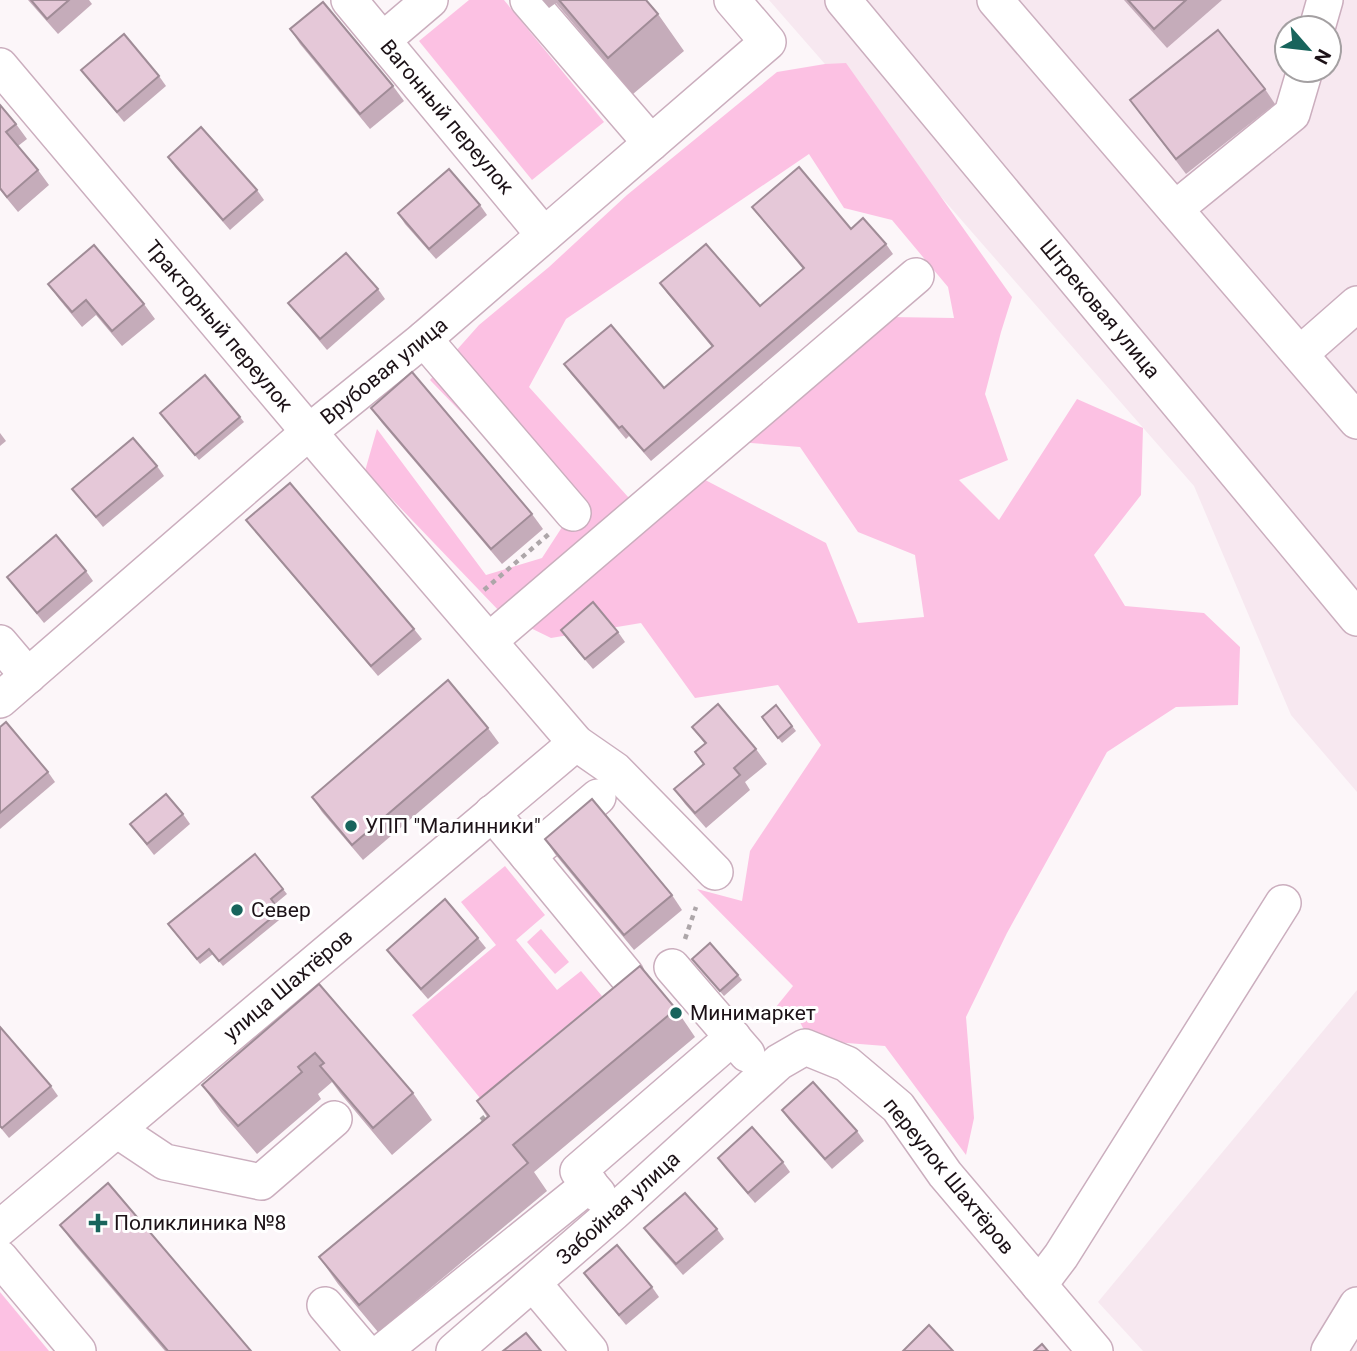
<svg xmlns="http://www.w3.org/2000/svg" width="1357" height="1351" font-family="Roboto,sans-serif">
  <rect width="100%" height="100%" fill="#fcf6f9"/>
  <g fill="#f7e8f0" fill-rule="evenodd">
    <path d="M769,0H1357V792L1291,715L1194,486ZM1287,28H1329V70H1287Z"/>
    <path d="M1357,990V1351H1143L1098,1302Z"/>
  </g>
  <g fill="#fcc1e3" fill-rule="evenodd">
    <path d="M469,0H504L604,122L532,180L419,41Z"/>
    <path d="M846,63L1012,297L1001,332L985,394L1008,460L959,480L999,520L1077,399L1143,428L1141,495L1094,555L1125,606L1204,613L1240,647L1238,705L1176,707L1107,752L1007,933L966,1017L974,1118L966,1155L885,1046L809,1040L798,1018H767L793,986L697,889L742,901L750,851L821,745L778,685L695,698L641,623L551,638L502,614L365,471L377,429L486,575L542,558L566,521L430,380L479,325L549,267L627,195L777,72L825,64ZM809,154L844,208L892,220L948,287L954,318L890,317L738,442L800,447L858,532L915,555L924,617L858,623L826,543L688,471L629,498L529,387L566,319Z"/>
    <path d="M505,866L545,915L516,940L557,990L581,971L602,996L480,1098L412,1015L496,945L461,902Z"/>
    <path d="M541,929L569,962L555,974L527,942Z"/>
    <path d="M0,1292L49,1351H0Z"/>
  </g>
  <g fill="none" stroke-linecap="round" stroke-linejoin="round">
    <defs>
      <g id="minor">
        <path d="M349,0L544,235"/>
        <path d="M528,0L651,143"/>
        <path d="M843,0L1357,618"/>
        <path d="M995,0L1357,421"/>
        <path d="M1317,28L1325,0"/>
        <path d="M383,40L430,0"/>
        <path d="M0,66L325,451L576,743L615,770L715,872"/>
        <path d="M1175,209L1292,114L1305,70"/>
        <path d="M424,339L573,513"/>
        <path d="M1300,354L1357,304"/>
        <path d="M489,641L916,276"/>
        <path d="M0,643L28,676"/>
        <path d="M0,700L309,432L424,339L768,42L732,0"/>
        <path d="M492,813L528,856L598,797"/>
        <path d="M528,856L626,975"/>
        <path d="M672,967L747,1054"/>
        <path d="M117,1130L165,1162L261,1182L334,1119"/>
        <path d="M598,1194L578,1171L733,1037"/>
        <path d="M0,1228L576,743"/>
        <path d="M0,1258L78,1351"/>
        <path d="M533,1283L590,1351"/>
        <path d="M1039,1285L1061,1256L1283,903"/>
        <path d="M325,1305L364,1351"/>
        <path d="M383,1351L590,1184"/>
        <path d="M454,1351L613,1213L779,1062L805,1047L847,1064L898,1107L945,1174L1095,1351"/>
        <path d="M1329,1351L1357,1305"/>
      </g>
    </defs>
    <use href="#minor" stroke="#cbaebe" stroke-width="38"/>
    <g stroke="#ada6a9" stroke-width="4.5" stroke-dasharray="5 5" stroke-linecap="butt">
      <path d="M484,590L549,534"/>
      <path d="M685,939L696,907"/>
      <path d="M481,1120L489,1113"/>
    </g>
    <use href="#minor" stroke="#fff" stroke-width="35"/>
  </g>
  <g fill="#c5acba">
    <path d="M28,0H89L92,4L58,34Z"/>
    <path d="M542,0H646L658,14L684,51L633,94L556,3L549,8Z"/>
    <path d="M1124,0H1222L1167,48Z"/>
    <path d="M290,29L393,86L404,101L370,129L300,44Z"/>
    <path d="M81,70L159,76L166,86L124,122Z"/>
    <path d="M1265,89L1275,104L1186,174L1130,100Z"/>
    <path d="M0,105L16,124L27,139L18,146L38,170L49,185L18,212L0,190Z"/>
    <path d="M168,157L257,190L264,200L230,230L175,167Z"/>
    <path d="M480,205L487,215L436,259L405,224L398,213Z"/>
    <path d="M752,207L851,229L886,244L893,254L651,461L629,436L626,439L571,374L564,364L664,388L712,347L667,293L660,283L760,306L803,269L760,217Z"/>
    <path d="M48,284L144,304L155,319L122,346L96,315L82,327L59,299Z"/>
    <path d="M378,289L385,299L327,350L296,313L288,303Z"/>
    <path d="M371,408L532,514L543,529L502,564L382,423Z"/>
    <path d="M160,413L240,417L244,422L199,460Z"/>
    <path d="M0,433L6,441L0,446Z"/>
    <path d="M157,466L164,476L103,527L72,489Z"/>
    <path d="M246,520L414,629L422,639L378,676L254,530Z"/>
    <path d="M86,571L93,581L44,623L7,577Z"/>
    <path d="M561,630L618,632L625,642L593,669L568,640Z"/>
    <path d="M776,705L796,731L782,743L762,717Z"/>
    <path d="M0,727L48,772L55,782L0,829Z"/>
    <path d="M692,727L756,749L767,764L745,782L750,790L706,828L685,804L674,789L703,764L695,752L705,744Z"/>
    <path d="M488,728L499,743L363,860L322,812L312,797Z"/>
    <path d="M183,814L190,824L154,855L130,824Z"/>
    <path d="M545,839L672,895L682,910L634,950L555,854Z"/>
    <path d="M283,889L287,894L275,904L284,916L223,966L213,954L200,964L172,929Z"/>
    <path d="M478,938L486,948L428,999L394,960L387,950Z"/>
    <path d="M692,959L738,975L742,980L724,996Z"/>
    <path d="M319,984L413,1093L432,1120L392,1155L340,1093L332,1082L318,1094L321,1099L257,1154L221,1112L202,1085Z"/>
    <path d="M676,1009L695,1037L534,1172L547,1191L378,1332L338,1284L319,1257L487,1117L477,1101Z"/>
    <path d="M0,1027L51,1086L58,1096L9,1138L0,1127Z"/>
    <path d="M782,1110L857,1131L864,1141L832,1169L789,1120Z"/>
    <path d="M718,1158L783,1162L790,1172L755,1203L725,1168Z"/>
    <path d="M60,1225L251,1351H165L74,1244Z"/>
    <path d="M644,1228L717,1229L724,1239L683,1275L651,1238Z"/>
    <path d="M584,1273L652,1287L659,1297L626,1325L591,1283Z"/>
  </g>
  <g fill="#e5c8d8" stroke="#a08c97" stroke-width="2">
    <path d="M31,0H69L47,19Z"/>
    <path d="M559,0H646L658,14L608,58Z"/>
    <path d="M1128,0H1186L1154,29Z"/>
    <path d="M323,2L393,86L360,114L290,29Z"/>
    <path d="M1218,30L1265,89L1176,159L1130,100Z"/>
    <path d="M124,34L159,76L117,112L81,70Z"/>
    <path d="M0,105L16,124L6,132L38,170L7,197L0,188Z"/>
    <path d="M201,127L257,190L223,220L168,157Z"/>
    <path d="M799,167L851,229L863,218L886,244L644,451L622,426L619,428L564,364L611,325L664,388L713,346L660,283L706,244L760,306L804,268L752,207Z"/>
    <path d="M449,169L480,205L429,249L398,213Z"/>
    <path d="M94,245L144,304L112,331L86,300L72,312L48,284Z"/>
    <path d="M346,253L378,289L320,339L288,303Z"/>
    <path d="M412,372L532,514L491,549L371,408Z"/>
    <path d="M205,375L240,417L195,455L160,413Z"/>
    <path d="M133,438L157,466L96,517L72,489Z"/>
    <path d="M290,483L414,629L371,666L246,520Z"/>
    <path d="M56,535L86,571L37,613L7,577Z"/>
    <path d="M593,602L618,632L585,659L561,630Z"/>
    <path d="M448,680L488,728L352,845L312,797Z"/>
    <path d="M718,704L756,749L734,768L740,775L695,813L674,789L704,764L695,752L706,743L692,727Z"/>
    <path d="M776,705L792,726L778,738L762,717Z"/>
    <path d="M6,722L48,772L0,813V727Z"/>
    <path d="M166,794L183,814L147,844L130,824Z"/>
    <path d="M592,799L672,895L624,935L545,839Z"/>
    <path d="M255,854L283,889L271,899L280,911L219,961L209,949L197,959L168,924Z"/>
    <path d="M445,899L478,938L421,989L387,950Z"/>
    <path d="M710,943L738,975L720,991L692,959Z"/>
    <path d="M640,966L676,1009L513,1145L528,1163L359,1305L319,1257L489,1116L477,1101Z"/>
    <path d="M319,984L413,1093L373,1128L320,1066L324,1063L315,1053L298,1067L302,1072L238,1126L202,1085Z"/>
    <path d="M0,1027L51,1086L2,1128L0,1126Z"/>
    <path d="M813,1082L857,1131L825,1159L782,1110Z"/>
    <path d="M752,1127L783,1162L748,1193L718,1158Z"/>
    <path d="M108,1183L251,1351H168L60,1225Z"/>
    <path d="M685,1193L717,1229L676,1264L644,1228Z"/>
    <path d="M617,1245L652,1287L619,1315L584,1273Z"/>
    <path d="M929,1325L953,1351H903Z"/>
    <path d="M526,1333L541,1351H503Z"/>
    <path d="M1042,1344L1048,1351H1034Z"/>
  </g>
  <g fill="#18645c" stroke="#fff" stroke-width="2.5">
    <circle cx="351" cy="826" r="7"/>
    <circle cx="237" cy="910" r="7"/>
    <circle cx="676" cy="1013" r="7"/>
    <path d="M94.5 1212.5h7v7h7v7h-7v7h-7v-7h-7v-7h7z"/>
  </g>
  <g text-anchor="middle" stroke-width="6" stroke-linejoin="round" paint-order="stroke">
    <g font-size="21" fill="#1c1217" stroke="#fff">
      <text transform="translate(447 117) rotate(50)" y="7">Вагонный переулок</text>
      <text transform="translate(1100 309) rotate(50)" y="7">Штрековая улица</text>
      <text transform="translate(219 326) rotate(50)" y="7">Тракторный переулок</text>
      <text transform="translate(384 371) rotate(-39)" y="7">Врубовая улица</text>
      <text transform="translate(288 985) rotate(-40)" y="7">улица Шахтёров</text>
      <text transform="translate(949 1176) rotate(51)" y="7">переулок Шахтёров</text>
      <text transform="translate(618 1208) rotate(-42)" y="7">Забойная улица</text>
    </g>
    <g font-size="21" fill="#1c1217" stroke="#fff" text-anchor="start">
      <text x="365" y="833">УПП "Малинники"</text>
      <text x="251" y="917">Север</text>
      <text x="690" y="1020">Минимаркет</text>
      <text x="114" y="1230">Поликлиника №8</text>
    </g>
  </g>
  <g transform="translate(1308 49) rotate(118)"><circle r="33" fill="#ffffff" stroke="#a4a0a2" stroke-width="2"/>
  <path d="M0-5L12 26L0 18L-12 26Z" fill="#18645c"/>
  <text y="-10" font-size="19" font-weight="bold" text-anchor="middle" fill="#1c1217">N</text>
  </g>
</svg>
